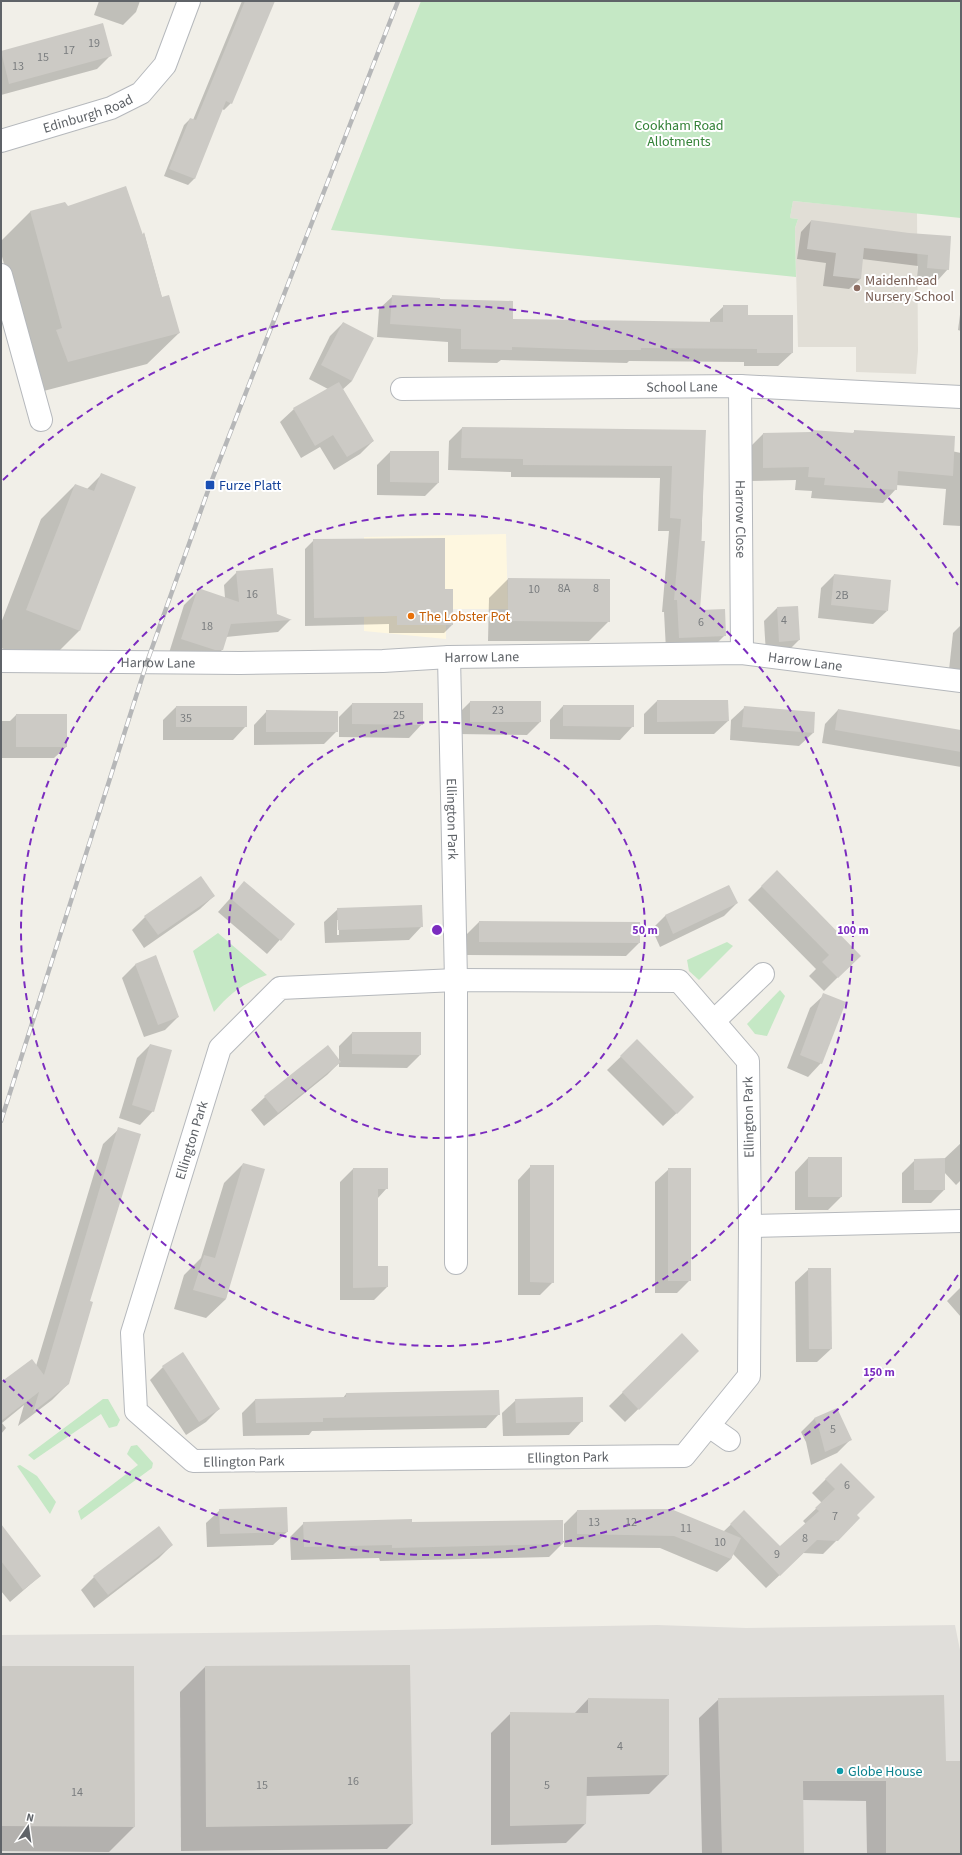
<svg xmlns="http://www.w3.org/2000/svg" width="962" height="1855" font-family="'Source Sans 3',sans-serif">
  <rect width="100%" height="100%" fill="#f1efe8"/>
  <path fill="#fef7e0" d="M506,534L508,609H446V639L364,631V537Z"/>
  <path fill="#e0deda" d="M657,1625L746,1628L955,1625L961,1655V1854H1V1635L294,1632Z"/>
  <path fill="#e1ded6" d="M793,201L917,213L918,351L916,374L856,372V347H798L795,228L798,219L790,218Z"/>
  <g fill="#c5e8c5">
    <path d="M421,1H961V218L793,201L790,218L798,219L795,228L796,277L331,230Z"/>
    <path d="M218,933L267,975C243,983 230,993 214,1012L193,951Z"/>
    <path d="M727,942L733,946L699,980L689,971L687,960Z"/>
    <path d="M780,990L785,996L767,1036L755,1034L747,1024Z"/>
    <path d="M103,1399H108L120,1420L117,1426L109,1428L101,1414L34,1460L28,1455Z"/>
    <path d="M137,1445L153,1463L152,1468L81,1520L78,1511L138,1465L127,1454L131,1446Z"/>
    <path d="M20,1465L37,1476L56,1502L50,1514L17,1466Z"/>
  </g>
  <g fill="#0003" fill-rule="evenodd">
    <path d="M99,1H140L136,12L123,25L94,15Z"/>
    <path d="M242,1H274L231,103L224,110L222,109L194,179L188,185L164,176L184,125L190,119L193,120Z"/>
    <path d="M102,25L110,56L97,69L1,95V52Z"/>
    <path d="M67,207L142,235L144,233L162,298L179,333L147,364L36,393L30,358L1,253V241L30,212Z"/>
    <path d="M811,221L909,234L948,269L938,280L917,279L918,266L862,259L860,279L849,289L823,286L826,263L797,259L801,232Z"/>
    <path d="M393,296L439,300L511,320L710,323V319L724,306L747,316L792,353L778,366H744V362L629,361L627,363L501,360L497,363L448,362V342L377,337L379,309Z"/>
    <path d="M961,307V331L958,330Z"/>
    <path d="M343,323L352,381L342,390L373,441L360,454L334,470L320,447L301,458L280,422L294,409L328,389L309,379L330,336Z"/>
    <path d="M462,428L705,431L699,611L725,635L712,648L666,650L664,612H662L669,531H658L660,478L511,477V472L448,470L449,441Z"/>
    <path d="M855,431L961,453V526L943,525L946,489L896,485V489L883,503L811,498L812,491L795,490L796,480L750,481V447L763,434H852Z"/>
    <path d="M390,452L438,483L425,496L377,495V465Z"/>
    <path d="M101,475L79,631L45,665L1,648V623L41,519L75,485L87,489Z"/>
    <path d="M314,540L444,590L452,625L444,633H389V624L305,626V549Z"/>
    <path d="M237,572L276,615L290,620L278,632L226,637L222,650L208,663L169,653L184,605L197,592L225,598L224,585Z"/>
    <path d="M834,575L887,611L873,624L818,618L821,588Z"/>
    <path d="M508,579L609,621L589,641H488L489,598Z"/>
    <path d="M777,608L799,640L786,653L766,655L764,621Z"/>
    <path d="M961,625V672L949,670L953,633Z"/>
    <path d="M657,701H727L728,721L714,734H644V714Z"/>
    <path d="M470,702L540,722L527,735L457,734V715Z"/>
    <path d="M352,704L422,724L409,738L339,737V717Z"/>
    <path d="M563,706H633V726L620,740L550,739V720Z"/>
    <path d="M176,707L246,726L233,740H163V720Z"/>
    <path d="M745,707L814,713L813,733L799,746L730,740L731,720Z"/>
    <path d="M838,710L961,731V767L822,743L825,724Z"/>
    <path d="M267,711L337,731L324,744L254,745V725Z"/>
    <path d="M16,715L66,747L54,758H1V721H10Z"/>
    <path d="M777,871L859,956L824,991L809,976L816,969L748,900Z"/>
    <path d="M244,883L294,924L267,954L218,912Z"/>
    <path d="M729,886L737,903L724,916L660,947L652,929L665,916Z"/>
    <path d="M214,896L200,909L144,948L132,930L145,917Z"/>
    <path d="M338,909L422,926L409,940L325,943L324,922ZM337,920H339V935H337Z"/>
    <path d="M479,922L639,943L626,956L466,955V935Z"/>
    <path d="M156,957L178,1017L165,1030L144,1037L122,978L135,965Z"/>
    <path d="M824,995L821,1063L808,1077L787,1068L810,1008Z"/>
    <path d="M352,1033L420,1055L407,1068L339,1067V1063L327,1075L264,1126L251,1110L265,1097L328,1047L339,1061V1046Z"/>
    <path d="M637,1041L680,1110L663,1126L607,1070Z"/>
    <path d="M150,1045L153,1111L140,1125L119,1118L137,1058Z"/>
    <path d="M119,1129L89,1302L68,1384L52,1400L18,1426L24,1405L2,1423L6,1428L1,1434V1384L36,1366L103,1144Z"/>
    <path d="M961,1143V1180L956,1185L944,1172V1190L931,1203H902V1173L915,1160L944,1159Z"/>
    <path d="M808,1158L841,1197L828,1210H795V1172Z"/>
    <path d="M243,1164L226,1299L206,1318L174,1309L184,1275L201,1258L224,1183Z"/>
    <path d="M531,1166L553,1282L540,1295H518V1180Z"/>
    <path d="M353,1169L387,1188L377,1199V1267L387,1287L374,1300H340V1182Z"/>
    <path d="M669,1169L690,1280L677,1293H655V1182Z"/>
    <path d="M809,1269L831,1349L817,1362H796L795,1282Z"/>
    <path d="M961,1287V1317L947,1301Z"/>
    <path d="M682,1334L698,1351L625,1422L609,1406Z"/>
    <path d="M163,1367L219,1409L206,1422L186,1435L150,1380Z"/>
    <path d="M346,1394L499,1414L486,1428L312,1431L309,1435L243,1436L242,1413L255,1400L343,1398Z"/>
    <path d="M516,1400L582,1421L569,1435L503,1436L502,1413Z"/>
    <path d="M836,1410L850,1440L837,1453L811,1465L806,1442L801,1432L814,1419Z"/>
    <path d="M841,1464L855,1515L837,1540L823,1554L803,1553L766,1588L733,1554L731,1559L717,1572L660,1548L564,1547V1542L549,1557L380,1561L379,1558L291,1560L290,1537L304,1523H411L564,1541V1524L577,1511L723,1532L744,1512L780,1547L806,1524L803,1521L822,1503L812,1493Z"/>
    <path d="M220,1510L287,1532L273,1545L207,1547L206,1523Z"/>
    <path d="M1,1526L40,1576L10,1602L1,1591Z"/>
    <path d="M159,1528L172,1545L159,1558L94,1608L81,1590L94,1577Z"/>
    <path d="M409,1666L412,1824L387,1849L181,1851L180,1692L205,1667Z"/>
    <path d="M1,1667L134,1827L109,1852L1,1851Z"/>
    <path d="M588,1699L668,1775L649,1794L586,1796L585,1824L566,1843L491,1845V1733L511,1713L574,1714Z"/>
    <path d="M719,1699L945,1762H961V1854H867L866,1801L803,1800V1854H702L699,1718Z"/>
  </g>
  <g fill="#cccac5">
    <path d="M245,1H275L232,104L226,101L195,179L169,169L190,118L196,120Z"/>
    <path d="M103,23L112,56L9,84L1,51Z"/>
    <path d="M126,186L143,235L144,232L162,297L169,295L180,333L68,362L56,330L62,328L30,211L65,202L68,206Z"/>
    <path d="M811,220L909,233L951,236L949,270L927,268L928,255L864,248L861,279L833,276L836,253L807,249Z"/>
    <path d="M392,295L440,298V299L513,301V319L723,322V305H748V315H793V353H757V349L641,348V350H595L512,347V350L461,349V329L390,324Z"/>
    <path d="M343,322L374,338L352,381L321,365Z"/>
    <path d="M339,382L374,441L347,457L333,435L315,446L293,408Z"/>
    <path d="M462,427L706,430L701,541H705L700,610L725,609L726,636L679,638L677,600H674L681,519L670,518L672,466L523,465V459L461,458Z"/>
    <path d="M811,430L854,433V430L955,436L953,476L898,471L897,490L824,485L825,478L808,477L809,467L763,468V433L811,432Z"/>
    <path d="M390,451H439V483L390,482Z"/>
    <path d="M101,473L136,487L80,631L26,610L75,484L94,491Z"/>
    <path d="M445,538V589H453V625H397V616L314,618L313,539Z"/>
    <path d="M273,568L277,614L292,620L231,624L223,650H215L181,639L198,588L239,602L236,571Z"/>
    <path d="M834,574L891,580L888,611L831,605Z"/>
    <path d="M508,578L610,579V622L508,621Z"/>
    <path d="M798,606L800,640L779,642L777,607Z"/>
    <path d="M657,700H728L729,721L657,722Z"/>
    <rect x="470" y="701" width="71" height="21"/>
    <path d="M352,703H423V725L352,724Z"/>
    <path d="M563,705H634V727L563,726Z"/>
    <rect x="176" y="706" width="71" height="21"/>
    <path d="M744,706L815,712L814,733L742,727Z"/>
    <path d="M838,709L961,730V752L835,730Z"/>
    <path d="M266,710L338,711V732H266Z"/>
    <rect x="16" y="714" width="51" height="33"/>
    <path d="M777,870L861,956L838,978L822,962L829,955L761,886Z"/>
    <path d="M201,876L215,896L158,935L144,916Z"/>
    <path d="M244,881L295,924L281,941L230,898Z"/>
    <path d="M729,885L738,903L673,934L665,915Z"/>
    <path d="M422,905L423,927L338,930L337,908Z"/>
    <path d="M479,921L640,922V943L479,942Z"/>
    <path d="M156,955L179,1017L158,1025L135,964Z"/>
    <path d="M823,993L846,1002L822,1064L800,1055Z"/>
    <path d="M352,1032H421V1055L352,1054Z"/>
    <path d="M637,1039L694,1097L677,1114L620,1056Z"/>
    <path d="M150,1044L172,1050L154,1112L132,1105Z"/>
    <path d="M328,1045L341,1062L278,1113L264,1096Z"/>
    <path d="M118,1127L141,1134L90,1301L93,1302L69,1384L33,1412L39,1392L1,1421V1382L32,1359L44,1375Z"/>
    <rect x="808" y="1157" width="34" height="40"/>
    <path d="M945,1158V1190H914V1159Z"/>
    <path d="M243,1163L265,1169L226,1299L193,1290L204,1255L215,1258Z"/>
    <path d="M530,1165H554V1283L530,1282Z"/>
    <path d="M353,1168H388V1189H378V1266H388V1287L353,1288Z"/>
    <rect x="668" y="1168" width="23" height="113"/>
    <path d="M808,1268H831L832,1349H809Z"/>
    <path d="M682,1333L699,1351L639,1410L622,1392Z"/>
    <path d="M183,1352L220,1409L199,1422L162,1366Z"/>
    <path d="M499,1390L500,1415L323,1418V1422L256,1423L255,1399L346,1397V1393Z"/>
    <path d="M583,1397V1422L516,1423L515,1399Z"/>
    <path d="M837,1408L852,1440L825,1452L819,1429L814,1418Z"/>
    <path d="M841,1463L875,1497L857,1515L860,1518L838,1541L817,1540L780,1576L730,1524L744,1510L780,1546L819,1511L815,1508L835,1489L825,1479Z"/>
    <path d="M287,1507L288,1532L220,1534L219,1509Z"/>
    <path d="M671,1509L741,1538L731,1559L674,1536L577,1534V1510Z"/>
    <path d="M412,1519V1522L563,1520V1544L392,1548V1545L304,1547L303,1522Z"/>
    <path d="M1,1524L41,1576L23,1590L1,1561Z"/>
    <path d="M159,1526L173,1545L108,1595L93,1576Z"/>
    <path d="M410,1665L413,1824L206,1827L205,1666Z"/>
    <path d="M1,1666H134L135,1827L1,1826Z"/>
    <path d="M944,1695L946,1761H961V1854H886V1781H803L804,1854H722L718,1698Z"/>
    <path d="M588,1698L669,1699V1775L587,1777L586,1824L510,1826V1712L588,1713Z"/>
  </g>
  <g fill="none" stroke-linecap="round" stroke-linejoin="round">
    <defs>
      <g id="street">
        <path id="s1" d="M1,141L111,108L141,93L165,65L189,1"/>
        <path d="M1,275L41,420"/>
        <path id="s2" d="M740,386L742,653"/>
        <path id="s3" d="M402,389L740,386L961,397"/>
        <path id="s4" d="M449,657L456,980V1263"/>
        <path id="s5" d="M1,661L240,663L383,661L449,657L742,653L961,681"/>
        <path d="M456,980L679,981L748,1061L750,1226L749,1376L684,1456L193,1461L136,1411L132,1333L220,1048L280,988Z"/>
        <path d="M714,1021L763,974"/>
        <path d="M750,1226L961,1221"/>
        <path d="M709,1426L729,1440"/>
      </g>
    </defs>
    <use href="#street" stroke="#b5b8bc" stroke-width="24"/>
    <use href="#street" stroke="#fff" stroke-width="22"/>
    <defs>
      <path id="rail" d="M1,1121L147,662L210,485L398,1"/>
    </defs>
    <use href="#rail" stroke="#b6b7b8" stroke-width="4.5"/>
    <use href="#rail" stroke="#fff" stroke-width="3" stroke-dasharray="9" stroke-linecap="butt"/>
  </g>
  <g fill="none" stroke="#7b2cbf" stroke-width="2" stroke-dasharray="7 5">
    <circle cx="437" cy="930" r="208"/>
    <circle cx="437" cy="930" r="416"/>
    <path d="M958 1275A625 625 0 0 1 3 1380M3 480A625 625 0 0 1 958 585"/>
  </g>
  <circle fill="#8d6e63" stroke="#fff" stroke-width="1.5" cx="857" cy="288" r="4"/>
  <rect fill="#1a4fb4" stroke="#fff" stroke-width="1.5" x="205" y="480" width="10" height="10" rx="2"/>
  <circle fill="#e8710a" stroke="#fff" stroke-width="1.5" cx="411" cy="616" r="4"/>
  <circle fill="#0f9aa8" stroke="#fff" stroke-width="1.5" cx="840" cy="1771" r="4"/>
  <g text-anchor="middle" stroke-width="4" stroke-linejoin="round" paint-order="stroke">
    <g font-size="12" fill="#7a7d7f">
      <text x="94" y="47">19</text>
      <text x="69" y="54">17</text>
      <text x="43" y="61">15</text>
      <text x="18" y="70">13</text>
      <text x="564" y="592">8A</text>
      <text x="596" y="592">8</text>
      <text x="534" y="593">10</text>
      <text x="252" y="598">16</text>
      <text x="842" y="599">2B</text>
      <text x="784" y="624">4</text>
      <text x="701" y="626">6</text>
      <text x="207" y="630">18</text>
      <text x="498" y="714">23</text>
      <text x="399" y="719">25</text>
      <text x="186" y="722">35</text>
      <text x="833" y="1433">5</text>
      <text x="847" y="1489">6</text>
      <text x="835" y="1520">7</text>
      <text x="594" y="1526">13</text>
      <text x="631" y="1526">12</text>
      <text x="686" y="1532">11</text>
      <text x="805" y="1542">8</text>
      <text x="720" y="1546">10</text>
      <text x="777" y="1558">9</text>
      <text x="620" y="1750">4</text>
      <text x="353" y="1785">16</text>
      <text x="262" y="1789">15</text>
      <text x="547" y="1789">5</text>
      <text x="77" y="1796">14</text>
    </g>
    <g font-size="14" fill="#5f6368" stroke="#fff">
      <text dy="5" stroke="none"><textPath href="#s1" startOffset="91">Edinburgh Road</textPath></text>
      <text dy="5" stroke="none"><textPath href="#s3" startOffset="280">School Lane</textPath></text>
      <text dy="5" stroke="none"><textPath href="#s2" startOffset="133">Harrow Close</textPath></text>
      <text dy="5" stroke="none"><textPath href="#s5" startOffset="481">Harrow Lane</textPath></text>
      <text dy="5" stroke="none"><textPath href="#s5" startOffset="805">Harrow Lane</textPath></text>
      <text dy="5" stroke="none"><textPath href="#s5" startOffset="157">Harrow Lane</textPath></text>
      <text dy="5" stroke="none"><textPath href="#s4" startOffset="162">Ellington Park</textPath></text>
      <text transform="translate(748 1117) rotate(-91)" y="5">Ellington Park</text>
      <text transform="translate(191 1140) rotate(-73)" y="5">Ellington Park</text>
      <text transform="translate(568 1457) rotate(-1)" y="5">Ellington Park</text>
      <text transform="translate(244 1461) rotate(-1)" y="5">Ellington Park</text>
    </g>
    <g font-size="14" fill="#348238" stroke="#fff">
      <text x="679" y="130">Cookham Road<tspan x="679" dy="16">Allotments</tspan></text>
    </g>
    <g font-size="14" fill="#785e54" stroke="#fff" text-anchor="start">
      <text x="865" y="285">Maidenhead<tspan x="865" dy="16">Nursery School</tspan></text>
    </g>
    <g font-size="14" fill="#164399" stroke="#fff" text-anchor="start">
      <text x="219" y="490">Furze Platt</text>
    </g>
    <g font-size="14" fill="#c56008" stroke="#fff" text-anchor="start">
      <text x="419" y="621">The Lobster Pot</text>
    </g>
    <g font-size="14" fill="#0d838f" stroke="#fff" text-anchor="start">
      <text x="848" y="1776">Globe House</text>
    </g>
  </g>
  <circle cx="437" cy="930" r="6" fill="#7b2cbf" stroke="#fff" stroke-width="2"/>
  <g font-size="12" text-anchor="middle" font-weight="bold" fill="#7b2cbf" stroke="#fff" stroke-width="4" stroke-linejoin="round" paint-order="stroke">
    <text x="645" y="934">50 m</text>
    <text x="853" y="934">100 m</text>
    <text x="879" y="1376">150 m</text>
  </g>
  <rect width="962" height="1855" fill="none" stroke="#5f6368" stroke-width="4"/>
  <g transform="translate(28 1827) rotate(13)" stroke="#ffffff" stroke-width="3" paint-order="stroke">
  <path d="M0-3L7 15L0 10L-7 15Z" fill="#5f6368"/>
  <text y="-6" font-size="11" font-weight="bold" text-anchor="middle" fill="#5f6368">N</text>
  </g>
</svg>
